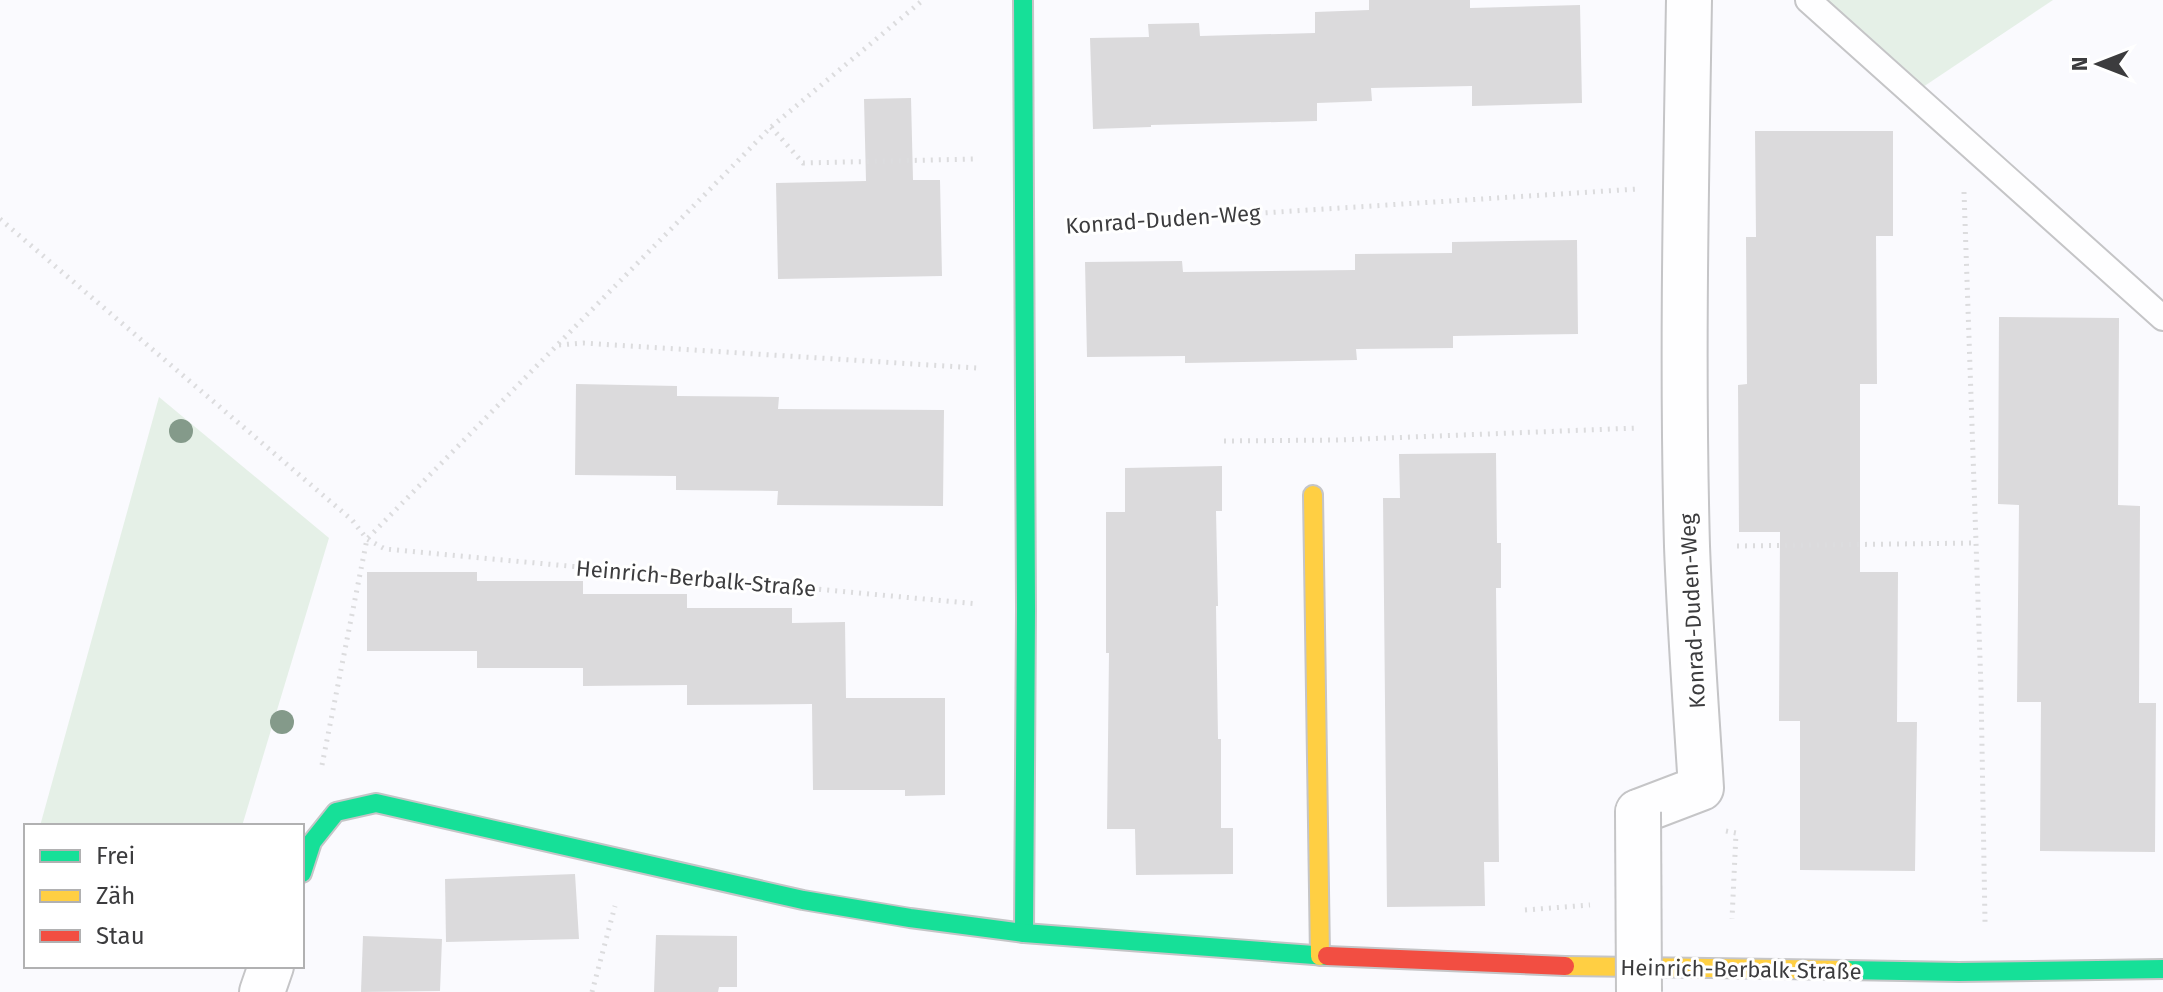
<svg xmlns="http://www.w3.org/2000/svg" width="2163" height="992" font-family="'Fira Sans',sans-serif">
  <rect width="100%" height="100%" fill="#fafafe"/>
  <g fill="#e5f0e7">
    <path d="M1816,0H2053L1923,87Z"/>
    <path d="M159,397L329,538L242,826H40Z"/>
  </g>
  <g fill="#dbdadc">
    <path d="M1369,0H1470V8L1580,5L1582,103L1472,106V86L1371,88L1372,101L1317,103V121L1151,125V127L1093,129L1090,38L1149,37L1148,24L1199,23L1200,36L1315,33V12L1369,10Z"/>
    <path d="M911,98L913,180H940L942,276L778,279L776,183L866,181L864,99Z"/>
    <path d="M1755,131H1893V236H1876L1877,384H1860V572H1898L1897,722H1917L1915,871L1800,870V721H1779L1780,532H1739L1738,385L1747,384L1746,237H1756Z"/>
    <path d="M1577,240L1578,334L1453,336V348L1356,349L1357,360L1185,363V356L1087,357L1085,262L1182,261L1183,272L1355,270V254L1452,253V242Z"/>
    <path d="M1999,317L2119,318L2118,505L2140,506L2139,703H2156L2155,852L2040,851L2041,702H2017L2019,505L1998,504Z"/>
    <path d="M576,384L677,386V396L779,397L778,409L944,410L943,506L777,505L778,491L676,490V476L575,475Z"/>
    <path d="M1496,453L1497,543H1501V588H1496L1499,862H1484L1485,906L1387,907L1383,498H1400L1399,454Z"/>
    <path d="M1222,466V511H1216L1218,606H1216L1218,739H1221V828H1233V874L1136,875L1135,829H1107L1109,653H1106V512H1125V468Z"/>
    <path d="M367,572H477V581H583V594H687V608H792V623L845,622L846,698H945V795L905,796V790H813L812,704L687,705V685L583,686V668H477V651H367Z"/>
    <path d="M575,874L579,939L446,942L445,879Z"/>
    <path d="M656,935L737,936V987H719L718,992H654Z"/>
    <path d="M363,936L442,939L440,991L361,992Z"/>
  </g>
  <g fill="none" stroke-linecap="round" stroke-linejoin="round">
    <defs>
      <path id="lane" d="M1808,0L2163,318"/>
      <g id="street">
        <path d="M1638,812L1701,788C1696,708 1690,627 1687,546C1682,364 1686,182 1689,0"/>
        <path d="M262,992L271,966"/>
      </g>
      <g id="fast">
        <path d="M1023,0L1026,609L1024,933"/>
        <path d="M302,873L312,842L336,812L376,803L803,900L910,918L1024,933L1327,956"/>
        <path d="M1845,970L1959,972L2163,969"/>
      </g>
      <g id="slow">
        <path d="M1313,495L1320,956"/>
        <path d="M1565,966L1845,970"/>
      </g>
      <path id="jam" d="M1327,956L1565,966"/>
    </defs>
    <use href="#lane" stroke="#c5c5c7" stroke-width="28"/>
    <use href="#street" stroke="#c5c5c7" stroke-width="48"/>
    <use href="#fast" stroke="#c5c5c7" stroke-width="22"/>
    <use href="#slow" stroke="#c5c5c7" stroke-width="22"/>
    <use href="#jam" stroke="#c5c5c7" stroke-width="22"/>
    <g stroke="#dcdcde" stroke-width="5" stroke-dasharray="2 6" stroke-linecap="butt">
      <path d="M771,127L803,163L975,159"/>
      <path d="M1964,192L1981,688L1985,922"/>
      <path d="M0,219L352,520L367,539L385,549L978,604"/>
      <path d="M1074,225L1638,189"/>
      <path d="M559,345L583,343L977,368"/>
      <path d="M1224,441L1337,440L1637,428"/>
      <path d="M1737,546L1976,543"/>
      <path d="M322,765L367,539L771,127L923,0"/>
      <path d="M1726,831L1736,833L1732,919"/>
      <path d="M1525,910L1590,905"/>
      <path d="M592,992L615,906"/>
    </g>
    <use href="#lane" stroke="#fefeff" stroke-width="24"/>
    <use href="#street" stroke="#fefeff" stroke-width="44"/>
    <use href="#fast" stroke="#16e098" stroke-width="18"/>
    <use href="#slow" stroke="#ffcf43" stroke-width="18"/>
    <use href="#jam" stroke="#f24e42" stroke-width="18"/>
    <defs>
      <path id="street-bridge" d="M1638,812L1639,992"/>
    </defs>
    <use href="#street-bridge" stroke="#c5c5c7" stroke-width="48" stroke-linecap="butt"/>
    <use href="#street-bridge" stroke="#fefeff" stroke-width="44"/>
  </g>
  <g fill="#849a8a">
    <circle cx="181" cy="431" r="12"/>
    <circle cx="282" cy="722" r="12"/>
  </g>
  <g text-anchor="middle" stroke-width="6" stroke-linejoin="round" paint-order="stroke">
    <g font-size="22" fill="#3c3c3e" stroke="#fff">
      <text transform="translate(1163 219) rotate(-4)" y="8">Konrad-Duden-Weg</text>
      <text transform="translate(696 578) rotate(5)" y="8">Heinrich-Berbalk-Straße</text>
      <text transform="translate(1692 611) rotate(-93)" y="8">Konrad-Duden-Weg</text>
      <text transform="translate(1741 969) rotate(1)" y="8">Heinrich-Berbalk-Straße</text>
    </g>
  </g>
  <rect x="24" y="824" width="280" height="144" fill="#ffffff" stroke="#b1b1b2" stroke-width="2"/>
  <rect x="40" y="850" width="40" height="12" fill="#16e098" stroke="#b1b1b2" stroke-width="2"/>
  <text x="96" y="864" font-size="24" fill="#3c3c3e">Frei</text>
  <rect x="40" y="890" width="40" height="12" fill="#ffcf43" stroke="#b1b1b2" stroke-width="2"/>
  <text x="96" y="904" font-size="24" fill="#3c3c3e">Zäh</text>
  <rect x="40" y="930" width="40" height="12" fill="#f24e42" stroke="#b1b1b2" stroke-width="2"/>
  <text x="96" y="944" font-size="24" fill="#3c3c3e">Stau</text>
  <g transform="translate(2099 64) rotate(270)" stroke="#ffffff" stroke-width="6" paint-order="stroke">
  <path d="M0-6L14 30L0 20L-14 30Z" fill="#3c3c3e"/>
  <text y="-12" font-size="22" font-weight="bold" text-anchor="middle" fill="#3c3c3e">N</text>
  </g>
</svg>
